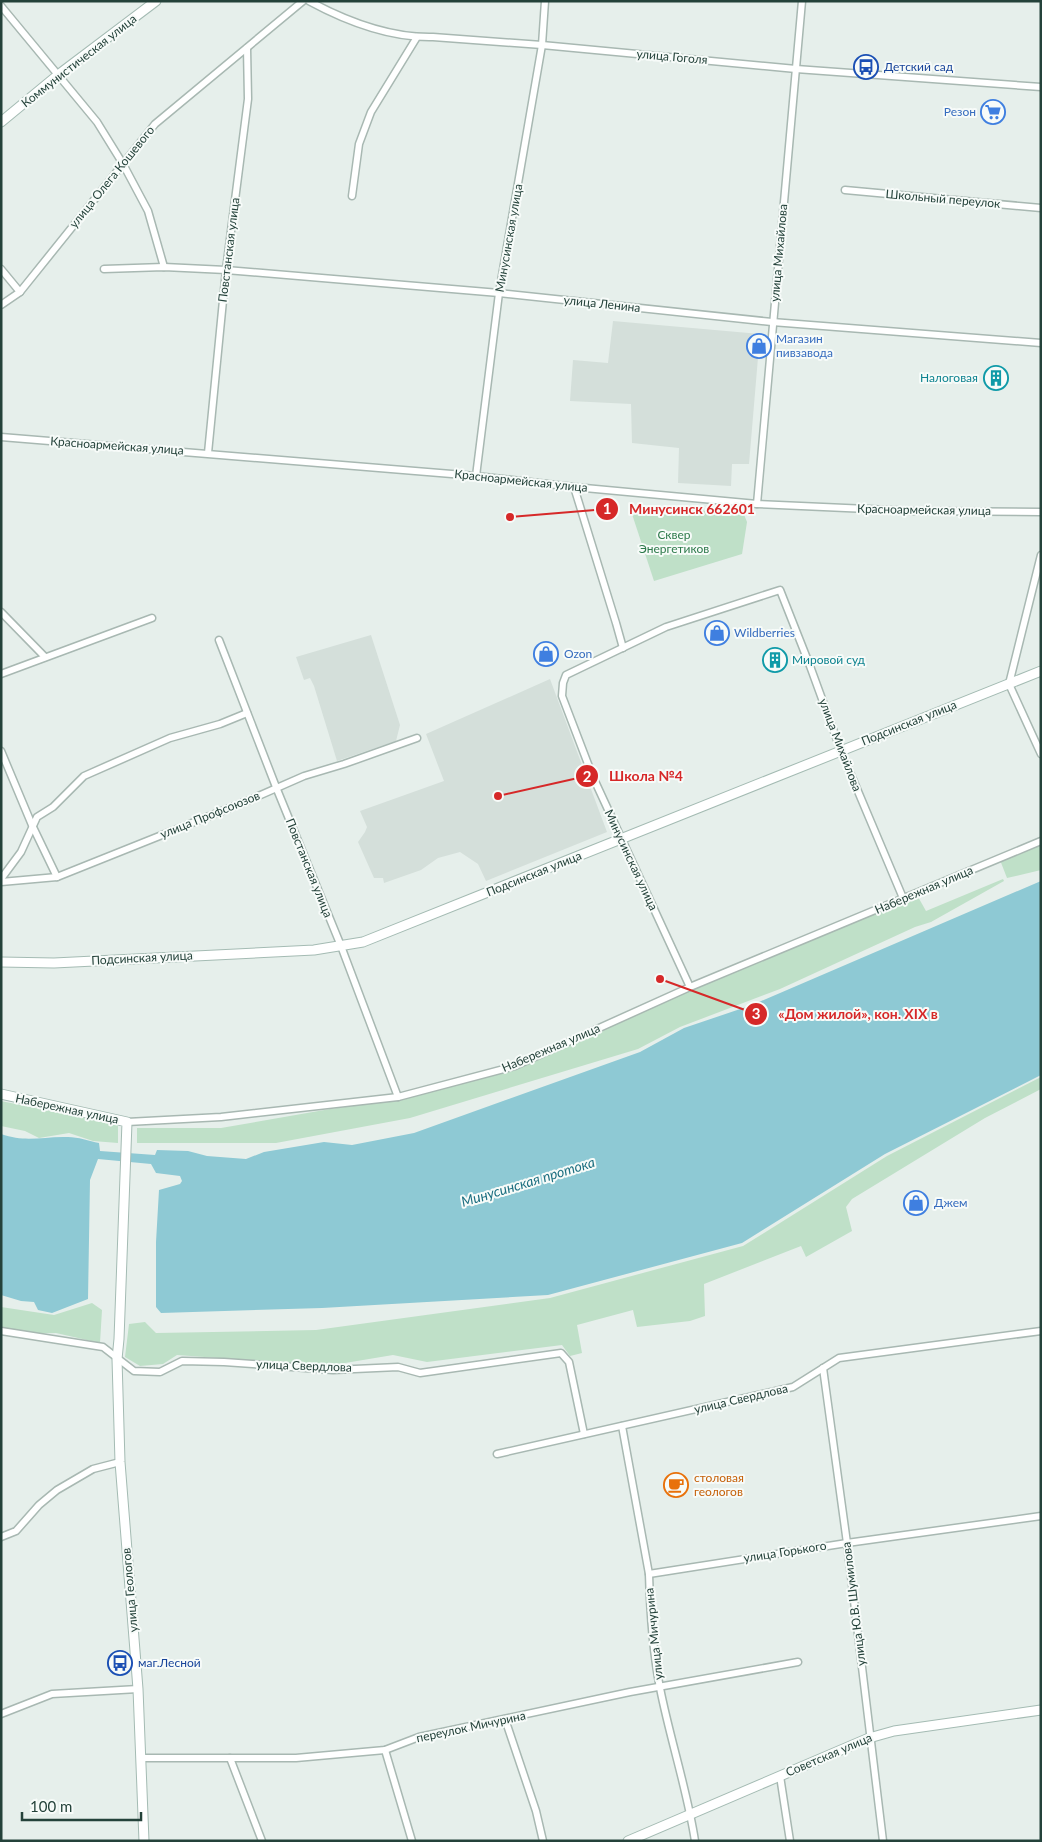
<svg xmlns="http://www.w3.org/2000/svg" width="1042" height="1842" font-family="Lato,sans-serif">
  <rect width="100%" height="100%" fill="#e6efeb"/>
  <g fill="#d4dfda">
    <path d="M613,321L760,334L749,464H732L731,486L678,483L679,448L632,443L631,404L570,401L573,360L608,363Z"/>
    <path d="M371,635L400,725L396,741L337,761L314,686L310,678L304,680L296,657Z"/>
    <path d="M550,679L607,832L486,881L478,864L460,852L438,858L421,870L384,883L383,878H374L358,842L365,832L367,827L360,811L444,781L426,734Z"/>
  </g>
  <g fill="#bfe0c8">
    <path d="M630,508L743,512L747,522L742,554L654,581Z"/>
    <path d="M1041,845V870L1007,878L1000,860Z"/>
    <path d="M1003,879L1004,881L931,922L915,927L780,989L680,1027L638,1049L410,1118L276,1143H137V1128H221L330,1109L399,1100L517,1068L691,990L917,895L926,911Z"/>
    <path d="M1041,1077V1089L985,1118L852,1199L846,1207L852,1231L806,1257L801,1246L704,1284L705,1316L690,1321L637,1327L633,1310L577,1325L582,1353L570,1356L562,1345L427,1362L393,1355L327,1366L177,1355L163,1364L140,1366L125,1357L129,1324L145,1322L156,1333L316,1330L550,1298L743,1246L887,1156Z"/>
    <path d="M1,1101L118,1125V1143L93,1141L69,1133L39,1138L25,1131L1,1126Z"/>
    <path d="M92,1303L102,1310L100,1343L56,1333L21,1334L1,1329V1307L54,1315Z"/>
  </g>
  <path fill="#8ec9d4" d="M1041,881V1075L885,1154L742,1243L548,1295L322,1308L161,1313L156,1307V1242L159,1190L180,1184L182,1181L180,1176L156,1173L151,1164L98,1159L90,1180L88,1299L52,1313L38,1310L34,1302L21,1301L1,1295V1134C27,1143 43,1136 68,1137C78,1137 89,1141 99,1143L100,1151L155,1155L157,1150L188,1151L207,1156L246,1159L264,1152L324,1142L352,1145L414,1133L640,1052L684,1028L752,1005Z"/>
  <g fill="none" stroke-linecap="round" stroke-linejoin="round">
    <defs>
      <g id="street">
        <path d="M309,1C346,21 390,38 433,37L542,45L796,69L1041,87"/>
        <path d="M1,6L97,122L123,164L148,211L164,267"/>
        <path d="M845,190L1041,208"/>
        <path d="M352,196L359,144L371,112L417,37"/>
        <path d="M1,269L20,292"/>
        <path d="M104,269L164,267L226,270L499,293L772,322L1041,343"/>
        <path d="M1,305L20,292L155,124L303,1"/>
        <path d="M1,437L476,476L574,487L757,504L912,511L1041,512"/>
        <path d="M208,453L226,270L248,99L247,48"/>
        <path d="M476,476L499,293L542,45L545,1"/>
        <path d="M574,487L616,623L623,648"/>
        <path d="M757,504L802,1"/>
        <path d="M1041,555L1009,684L1041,754"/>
        <path d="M1,612L45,657"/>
        <path d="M219,640L276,787L341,946L398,1097"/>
        <path d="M1,674L152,618"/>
        <path d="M1,751L32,825L57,877"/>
        <path d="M1,879L21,852L37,817L53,807L84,776L170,738L220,724L247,713"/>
        <path d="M1,882L57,877L247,801L304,776L344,764L417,738"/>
        <path d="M690,987L593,777L562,696L563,683L566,675L666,627L780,590L810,666L841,751L903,898"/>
        <path d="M127,1122L221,1117L398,1097L515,1066L690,987L1041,841"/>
        <path d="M1,1331L103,1347L134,1371L160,1372L182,1361L224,1362L333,1370L398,1367L420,1373L561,1353L569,1362L584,1434"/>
        <path d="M823,1368L847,1543L883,1841"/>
        <path d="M622,1426L649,1574C650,1609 653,1653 660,1688C670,1739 687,1789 695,1841"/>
        <path d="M497,1454L793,1387L839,1358L1041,1331"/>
        <path d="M1,1537L16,1531L39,1505L57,1490L93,1469L120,1462"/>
        <path d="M649,1574L847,1543L1041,1516"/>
        <path d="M1,1714L52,1694L138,1689"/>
        <path d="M505,1719L536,1811L543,1841"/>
        <path d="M385,1750L412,1841"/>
        <path d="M141,1758H296L385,1750L419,1737L630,1692L798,1662"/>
        <path d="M230,1758L262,1841"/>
        <path d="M780,1776L790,1841"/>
      </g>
      <g id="secondary">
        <path d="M1,122L58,75L156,1"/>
        <path d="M1,962L54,963L314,950L363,942L1041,671"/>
        <path d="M1,1094L127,1122L119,1339L117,1359L120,1462L138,1689L144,1841"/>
        <path d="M628,1841L869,1738L894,1731L1041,1710"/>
      </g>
    </defs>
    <use href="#street" stroke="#a8b8b2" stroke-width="9"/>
    <use href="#secondary" stroke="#a4bbb3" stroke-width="11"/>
    <use href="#street" stroke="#fff" stroke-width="6"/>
    <use href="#secondary" stroke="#fff" stroke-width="9"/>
  </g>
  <defs>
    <symbol id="bus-ring" viewBox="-11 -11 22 22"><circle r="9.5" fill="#f7fbf9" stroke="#1a4fb4" stroke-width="1.5"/><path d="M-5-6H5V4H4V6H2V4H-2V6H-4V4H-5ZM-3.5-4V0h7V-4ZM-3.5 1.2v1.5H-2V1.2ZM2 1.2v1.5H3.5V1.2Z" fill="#1a4fb4"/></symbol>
    <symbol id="supermarket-ring" viewBox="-11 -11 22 22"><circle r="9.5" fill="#f7fbf9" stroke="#3f7fe0" stroke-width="1.5"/><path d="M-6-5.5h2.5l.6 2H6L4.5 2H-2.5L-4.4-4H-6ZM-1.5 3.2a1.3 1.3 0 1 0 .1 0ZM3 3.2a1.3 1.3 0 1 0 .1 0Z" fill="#3f7fe0"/></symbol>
    <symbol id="shop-ring" viewBox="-11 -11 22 22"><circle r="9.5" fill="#f7fbf9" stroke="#3f7fe0" stroke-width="1.5"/><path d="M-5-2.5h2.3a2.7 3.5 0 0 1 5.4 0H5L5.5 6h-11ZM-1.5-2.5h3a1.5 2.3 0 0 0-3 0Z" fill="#3f7fe0"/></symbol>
    <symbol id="building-ring" viewBox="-11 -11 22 22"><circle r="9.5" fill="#f7fbf9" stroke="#0f9aa8" stroke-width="1.5"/><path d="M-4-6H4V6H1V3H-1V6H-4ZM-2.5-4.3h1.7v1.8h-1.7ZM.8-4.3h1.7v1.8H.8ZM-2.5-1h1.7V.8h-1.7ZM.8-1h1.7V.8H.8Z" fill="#0f9aa8"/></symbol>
    <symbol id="cafe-ring" viewBox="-11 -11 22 22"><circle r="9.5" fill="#f7fbf9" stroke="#e8710a" stroke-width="1.5"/><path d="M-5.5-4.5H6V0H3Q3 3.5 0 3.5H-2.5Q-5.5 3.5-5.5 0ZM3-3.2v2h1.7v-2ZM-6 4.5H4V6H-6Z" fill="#e8710a"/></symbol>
  </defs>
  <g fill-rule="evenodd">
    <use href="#bus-ring" x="852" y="53" width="28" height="28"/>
    <use href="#supermarket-ring" x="979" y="98" width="28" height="28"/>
    <use href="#shop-ring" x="745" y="332" width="28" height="28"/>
    <use href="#building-ring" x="982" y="364" width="28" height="28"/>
    <use href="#shop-ring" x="703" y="619" width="28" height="28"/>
    <use href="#shop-ring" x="532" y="640" width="28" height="28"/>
    <use href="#building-ring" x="761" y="646" width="28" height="28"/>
    <use href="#shop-ring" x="902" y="1189" width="28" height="28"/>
    <use href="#cafe-ring" x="662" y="1471" width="28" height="28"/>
    <use href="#bus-ring" x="106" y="1649" width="28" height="28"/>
  </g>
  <g text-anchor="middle" stroke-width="4" stroke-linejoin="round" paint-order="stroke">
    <g font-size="12" fill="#24423a" stroke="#f7fbf9">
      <text transform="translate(672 57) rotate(5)" y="4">улица Гоголя</text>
      <text transform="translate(79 61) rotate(-38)" y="4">Коммунистическая улица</text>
      <text transform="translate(112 177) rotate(-51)" y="4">улица Олега Кошевого</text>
      <text transform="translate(943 199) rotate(5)" y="4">Школьный переулок</text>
      <text transform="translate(509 238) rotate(-80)" y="4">Минусинская улица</text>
      <text transform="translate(229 250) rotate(-83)" y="4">Повстанская улица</text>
      <text transform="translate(779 253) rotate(-85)" y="4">улица Михайлова</text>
      <text transform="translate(602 304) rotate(6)" y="4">улица Ленина</text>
      <text transform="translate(117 446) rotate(4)" y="4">Красноармейская улица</text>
      <text transform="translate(521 481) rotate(6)" y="4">Красноармейская улица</text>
      <text transform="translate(924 510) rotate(1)" y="4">Красноармейская улица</text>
      <text transform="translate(909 723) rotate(-22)" y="4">Подсинская улица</text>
      <text transform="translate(840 745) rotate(69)" y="4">улица Михайлова</text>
      <text transform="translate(210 815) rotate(-22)" y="4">улица Профсоюзов</text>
      <text transform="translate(631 860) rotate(65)" y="4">Минусинская улица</text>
      <text transform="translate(309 868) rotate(68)" y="4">Повстанская улица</text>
      <text transform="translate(534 874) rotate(-22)" y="4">Подсинская улица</text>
      <text transform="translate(924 890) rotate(-23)" y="4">Набережная улица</text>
      <text transform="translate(142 958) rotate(-3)" y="4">Подсинская улица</text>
      <text transform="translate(551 1048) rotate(-23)" y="4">Набережная улица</text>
      <text transform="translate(67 1109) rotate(12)" y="4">Набережная улица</text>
      <text transform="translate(304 1366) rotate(2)" y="4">улица Свердлова</text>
      <text transform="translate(741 1399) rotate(-13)" y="4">улица Свердлова</text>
      <text transform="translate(785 1552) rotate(-9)" y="4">улица Горького</text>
      <text transform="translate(130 1590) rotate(-95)" y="4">улица Геологов</text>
      <text transform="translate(854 1604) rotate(-97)" y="4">улица Ю.В. Шумилова</text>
      <text transform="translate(654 1634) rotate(-96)" y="4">улица Мичурина</text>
      <text transform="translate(471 1727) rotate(-12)" y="4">переулок Мичурина</text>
      <text transform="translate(829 1755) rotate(-23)" y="4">Советская улица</text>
    </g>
    <g font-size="12" fill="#164399" stroke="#f7fbf9" text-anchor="start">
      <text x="884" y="71">Детский сад</text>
      <text x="138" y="1667">маг.Лесной</text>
    </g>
    <g font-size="12" fill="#366cbe" stroke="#f7fbf9" text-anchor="start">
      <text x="976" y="116" text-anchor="end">Резон</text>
      <text x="776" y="343">Магазин<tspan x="776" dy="14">пивзавода</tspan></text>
      <text x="734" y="637">Wildberries</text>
      <text x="564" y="658">Ozon</text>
      <text x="934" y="1207">Джем</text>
    </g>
    <g font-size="12" fill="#0d838f" stroke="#f7fbf9" text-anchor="end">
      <text x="978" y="382">Налоговая</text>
      <text x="792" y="664" text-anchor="start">Мировой суд</text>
    </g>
    <g font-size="12" fill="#2d7a4b" stroke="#f7fbf9">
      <text x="674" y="539">Сквер<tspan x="674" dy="14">Энергетиков</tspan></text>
    </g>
    <g font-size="12" fill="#c56008" stroke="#f7fbf9" text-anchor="start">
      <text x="694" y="1482">столовая<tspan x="694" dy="14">геологов</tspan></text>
    </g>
    <g font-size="14" font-style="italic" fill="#1c6f80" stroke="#f7fbf9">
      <text transform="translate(528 1182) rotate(-17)" y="5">Минусинская протока</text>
    </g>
  </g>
  <path fill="none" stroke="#d62828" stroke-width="2" d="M510 517L607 509M498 796L587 776M660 979L756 1014"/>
  <g fill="#d62828" stroke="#f7fbf9" stroke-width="2">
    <circle cx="510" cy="517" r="5"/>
    <circle cx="498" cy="796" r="5"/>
    <circle cx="660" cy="979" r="5"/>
    <circle cx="607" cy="509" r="12"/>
    <circle cx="587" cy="776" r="12"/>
    <circle cx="756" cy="1014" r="12"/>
  </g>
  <g font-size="15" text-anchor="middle" font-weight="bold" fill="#fff">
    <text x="607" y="514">1</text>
    <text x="587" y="782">2</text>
    <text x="756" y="1019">3</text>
  </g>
  <g font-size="14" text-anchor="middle" font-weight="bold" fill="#d62828" stroke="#f7fbf9" stroke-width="4" stroke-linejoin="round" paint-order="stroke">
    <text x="692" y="514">Минусинск 662601</text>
    <text x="646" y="781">Школа №4</text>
    <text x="858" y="1019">«Дом жилой», кон. ХIХ в</text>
  </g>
  <rect width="1042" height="1842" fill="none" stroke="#24423a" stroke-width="5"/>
  <path d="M22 1812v8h119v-8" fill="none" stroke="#24423a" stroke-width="2.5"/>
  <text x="30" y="1812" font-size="15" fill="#24423a" stroke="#f7fbf9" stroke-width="4" paint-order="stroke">100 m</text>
</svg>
